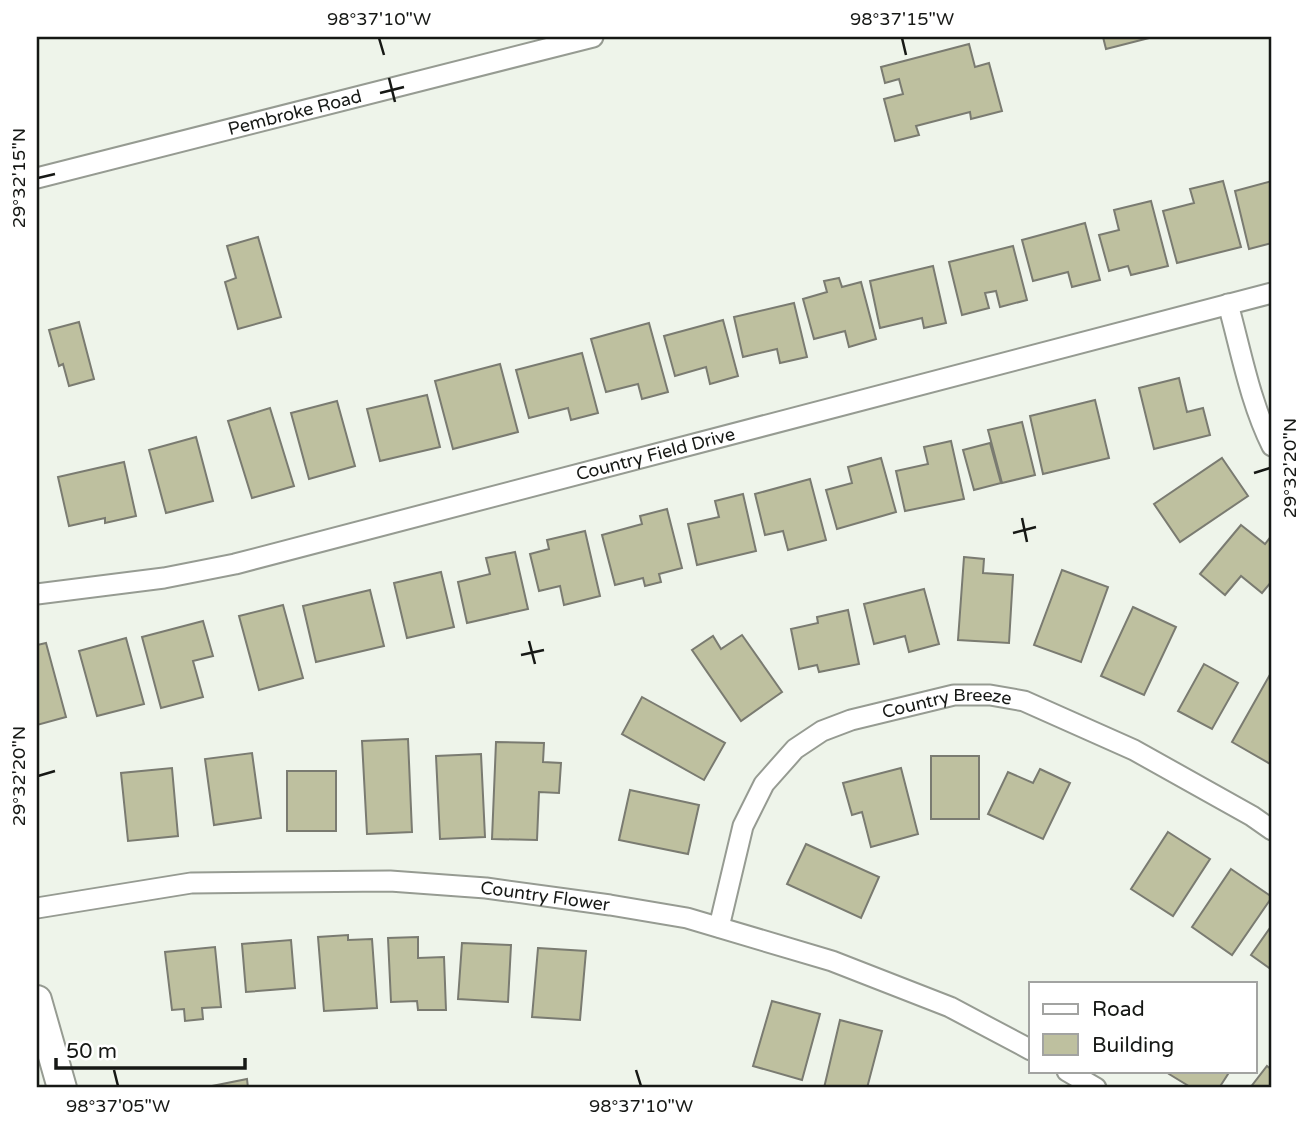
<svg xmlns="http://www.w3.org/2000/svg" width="1309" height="1125" font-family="'Varela Round',sans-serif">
  <rect width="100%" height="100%" fill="#eef4ea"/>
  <g fill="#bec09f" stroke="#7a7b71" stroke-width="2">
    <path d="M1103,37H1153L1106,49Z"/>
    <path d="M969,44L975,67L989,63L1002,111L971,119L970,112L916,126L919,135L895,141L884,99L903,94L899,79L885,83L881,67Z"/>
    <path d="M1223,181L1241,247L1177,263L1163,211L1194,203L1190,189Z"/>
    <path d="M1272,181V243L1249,249L1235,191Z"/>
    <path d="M1151,201L1168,266L1131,275L1128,266L1109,271L1099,235L1119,230L1114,210Z"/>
    <path d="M1085,223L1100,280L1072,287L1068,272L1033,281L1022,240Z"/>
    <path d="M258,237L281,317L238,329L225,282L236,278L227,246Z"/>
    <path d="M1013,246L1027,300L1000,307L996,291L985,293L989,308L962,315L949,262Z"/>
    <path d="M933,266L946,323L924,328L922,318L880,328L870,281Z"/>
    <path d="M839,278L842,287L861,282L876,339L849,347L845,331L814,339L803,299L827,292L824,281Z"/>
    <path d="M794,303L807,357L780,363L777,349L743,357L734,317Z"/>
    <path d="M723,320L738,376L710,384L706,367L675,376L664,336Z"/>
    <path d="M79,322L94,379L69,386L63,364L59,366L49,330Z"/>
    <path d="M649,323L668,392L642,399L638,384L606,392L591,339Z"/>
    <path d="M582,353L598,413L571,420L568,408L529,418L516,370Z"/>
    <path d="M500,364L518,432L453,449L435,381Z"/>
    <path d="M1179,378L1187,412L1203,408L1210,435L1154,449L1139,388Z"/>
    <path d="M427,395L440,447L380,461L367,409Z"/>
    <path d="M1095,400L1109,458L1043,474L1030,416Z"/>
    <path d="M337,401L355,466L309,479L291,413Z"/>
    <path d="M270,408L294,486L252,498L228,421Z"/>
    <path d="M1022,422L1035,475L1002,483L988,430Z"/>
    <path d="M196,437L213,501L166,513L149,450Z"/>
    <path d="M951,441L964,499L905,511L896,471L928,464L924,447Z"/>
    <path d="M990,443L1001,483L974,490L963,450Z"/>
    <path d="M881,458L896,512L837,529L826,490L852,483L848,467Z"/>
    <path d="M1222,458L1248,496L1180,542L1154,504Z"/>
    <path d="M124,462L136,516L105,523V518L69,526L58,477Z"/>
    <path d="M810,479L826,540L788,550L783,531L765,535L755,494Z"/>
    <path d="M743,494L756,551L697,565L688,524L719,517L715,501Z"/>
    <path d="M667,509L682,568L659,574L661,582L645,586L643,578L615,585L602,535L642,524L640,516Z"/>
    <path d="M1241,525L1265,544L1272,535V581L1262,593L1241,576L1225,595L1200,574Z"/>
    <path d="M585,531L600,596L564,605L560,586L539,591L530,554L549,549L547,540Z"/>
    <path d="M515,552L528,609L467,623L458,582L490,574L486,558Z"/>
    <path d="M964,557L984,559L983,573L1013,575L1009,643L958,640Z"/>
    <path d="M1062,570L1108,587L1081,662L1034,645Z"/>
    <path d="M441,572L454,627L407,638L394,583Z"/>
    <path d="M924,589L939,644L909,652L905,636L874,644L864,604Z"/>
    <path d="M370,590L384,646L316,662L303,606Z"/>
    <path d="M283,605L303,678L259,690L239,616Z"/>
    <path d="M1133,607L1176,627L1144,695L1101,676Z"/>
    <path d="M848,610L859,664L819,672L817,665L799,669L791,629L818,623L817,617Z"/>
    <path d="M203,621L213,656L193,661L203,697L161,708L142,637Z"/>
    <path d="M742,635L782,692L741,721L692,650L713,636L721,649Z"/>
    <path d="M126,638L144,704L97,716L79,651Z"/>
    <path d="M46,643L66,717L37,725V645Z"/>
    <path d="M1204,664L1238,683L1212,729L1178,711Z"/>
    <path d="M1272,671V765L1232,742Z"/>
    <path d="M642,697L725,743L704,780L622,734Z"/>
    <path d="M408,739L412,832L367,834L362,741Z"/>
    <path d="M496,742L544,743L543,762L561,763L559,793L539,792L537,840L492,839Z"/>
    <path d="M252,753L261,818L214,825L205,759Z"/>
    <path d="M481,754L485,837L440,839L436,756Z"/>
    <rect x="931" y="756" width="48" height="63"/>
    <path d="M172,768L178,836L128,841L121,773Z"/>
    <path d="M901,768L918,834L871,847L862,812L852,815L843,783Z"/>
    <path d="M1040,769L1070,783L1043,839L988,814L1008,772L1033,783Z"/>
    <rect x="287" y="771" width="49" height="60"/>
    <path d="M630,790L699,805L688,854L619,840Z"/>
    <path d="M1168,832L1210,859L1173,916L1131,889Z"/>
    <path d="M806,844L879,877L861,918L787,884Z"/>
    <path d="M1231,869L1272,897L1232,955L1192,927Z"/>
    <path d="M1272,925V970L1251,955Z"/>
    <path d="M348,935V940L372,939L377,1008L324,1011L318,937Z"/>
    <path d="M418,937V958L444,957L446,1010H418L417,1001L391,1002L388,938Z"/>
    <path d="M291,940L295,988L246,992L242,944Z"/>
    <path d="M462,943L511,945L508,1002L458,999Z"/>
    <path d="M215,947L221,1007L202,1008L203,1019L185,1021L184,1009L172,1010L165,952Z"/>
    <path d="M538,948L586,951L580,1020L532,1017Z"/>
    <path d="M772,1001L820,1014L802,1080L753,1066Z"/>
    <path d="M840,1020L882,1031L867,1088H824Z"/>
    <path d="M1267,1066L1272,1070V1088H1250Z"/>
    <path d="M1171,1071H1230L1219,1088H1192L1169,1074Z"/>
    <path d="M247,1079L248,1088H202Z"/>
  </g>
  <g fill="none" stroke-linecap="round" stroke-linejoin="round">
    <defs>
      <g id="street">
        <path id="s1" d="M37,178L593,37"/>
        <path d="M1228,304C1241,351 1250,402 1272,446"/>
        <path id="s2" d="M37,594L164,578L235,564L1272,293"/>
        <path id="s3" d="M37,908L191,883L390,881L486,888L610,905L687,918L832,961L950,1007L1031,1050"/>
        <path id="s4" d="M719,927L743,826L764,784L795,749L822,731L851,720L954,695H990L1024,701L1134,750L1252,816L1272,830"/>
        <path d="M1067,1071L1096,1088"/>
      </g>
      <path id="secondary" d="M37,1000L62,1088"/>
    </defs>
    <use href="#street" stroke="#969b92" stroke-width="23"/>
    <use href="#secondary" stroke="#969b92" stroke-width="32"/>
    <use href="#street" stroke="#fff" stroke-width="19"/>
    <use href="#secondary" stroke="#fff" stroke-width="28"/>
  </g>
  <path fill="none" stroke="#161815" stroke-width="2.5" d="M379,38L384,55M902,38L906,55M389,78L395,102M380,93L404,87M38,178L55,174M1254,473L1270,468M1022,518L1027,542M1013,533L1036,527M529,641L535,664M521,655L544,650M38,776L55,771M114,1070L118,1086M636,1070L641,1086"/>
  <g text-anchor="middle" stroke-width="7" stroke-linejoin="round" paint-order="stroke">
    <g font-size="18" fill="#161815" stroke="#fff">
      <text dy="6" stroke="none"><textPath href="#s1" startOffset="266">Pembroke Road</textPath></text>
      <text dy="6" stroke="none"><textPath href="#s2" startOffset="635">Country Field Drive</textPath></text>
      <text dy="6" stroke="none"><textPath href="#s4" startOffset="359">Country Breeze</textPath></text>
      <text dy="6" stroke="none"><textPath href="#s3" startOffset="511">Country Flower</textPath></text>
    </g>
  </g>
  <rect width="1309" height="1125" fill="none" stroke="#ffffff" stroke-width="77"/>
  <rect x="1029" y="982" width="228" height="91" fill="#ffffff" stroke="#a2a3a1" stroke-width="2"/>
  <rect x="1043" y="1004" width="35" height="10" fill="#ffffff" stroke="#a2a3a1" stroke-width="2"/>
  <text x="1092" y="1016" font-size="21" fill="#161815">Road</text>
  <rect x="1043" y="1034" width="35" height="21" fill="#bec09f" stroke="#a2a3a1" stroke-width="2"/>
  <text x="1092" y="1052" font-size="21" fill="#161815">Building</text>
  <path d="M56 1058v10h189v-10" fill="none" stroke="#161815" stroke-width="3.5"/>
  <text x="66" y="1058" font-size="21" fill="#161815" stroke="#ffffff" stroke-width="5" paint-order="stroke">50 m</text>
  <rect x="38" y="38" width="1232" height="1048" fill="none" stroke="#161815" stroke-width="2.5"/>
  <g font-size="18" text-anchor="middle" fill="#161815">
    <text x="379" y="25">98°37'10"W</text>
    <text x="902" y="25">98°37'15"W</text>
    <text transform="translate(19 178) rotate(-90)" y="6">29°32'15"N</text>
    <text transform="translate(1290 468) rotate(-90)" y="6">29°32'20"N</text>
    <text transform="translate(19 776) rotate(-90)" y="6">29°32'20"N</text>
    <text x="118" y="1112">98°37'05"W</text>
    <text x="641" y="1112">98°37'10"W</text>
  </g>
</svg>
